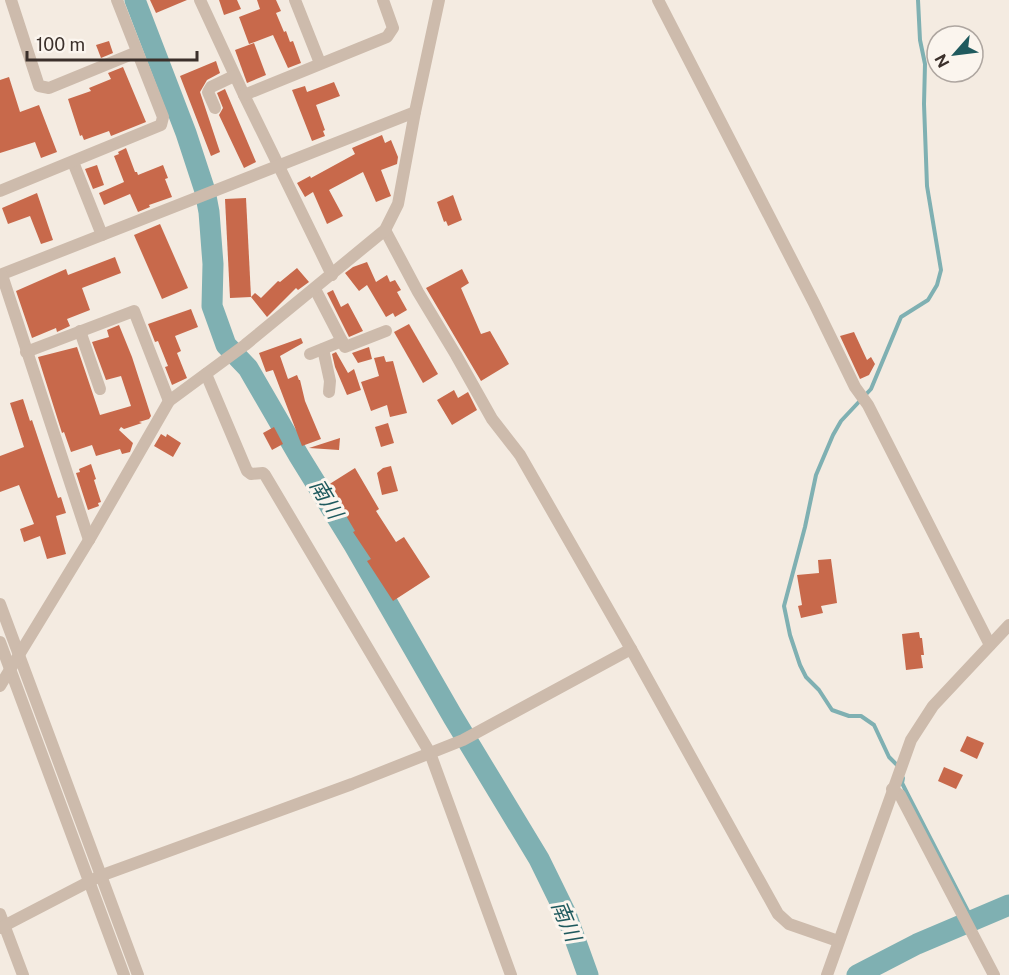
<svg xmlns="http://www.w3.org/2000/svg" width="1009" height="975" font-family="'Public Sans','Noto Sans JP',sans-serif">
  <rect width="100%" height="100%" fill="#f4ebe1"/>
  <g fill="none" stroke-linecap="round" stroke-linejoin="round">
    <g stroke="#7fb0b2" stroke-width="4">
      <path d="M900,768L889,757L874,725L861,716H849L832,710L819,690L806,677L800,665L790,635L784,606L805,527L816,475L833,435L841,421L871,389L901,317L928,300L937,285L941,270L927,186L924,104L925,64L920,40L918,0"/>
      <path d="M903,778L902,783L907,793L973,921"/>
    </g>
    <g stroke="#7fb0b2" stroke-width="21">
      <path d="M135,0L186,133L205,191L209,212L213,264L212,306L226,345L248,368L299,456L354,545L453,717L539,859L566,914L588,975"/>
      <path d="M857,975L917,944L1009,905"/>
    </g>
  </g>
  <g fill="#c8694b">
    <path d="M150,0H187L156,13Z"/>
    <path d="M219,0H237L241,9L224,15Z"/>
    <path d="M257,0H276L281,11L276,13L284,32L286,31L290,42L293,41L301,63L288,68L273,35L249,44L239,17L260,9Z"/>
    <path d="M109,41L113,53L101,58L96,45Z"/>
    <path d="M254,43L266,75L247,83L235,50Z"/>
    <path d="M216,61L220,73L207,80L200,92L220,152L211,156L180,76Z"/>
    <path d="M123,67L146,122L111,136L109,131L84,140L82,135L80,136L68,99L91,91L89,88L111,79L108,73Z"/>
    <path d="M9,77L20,112L39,105L57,152L41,158L35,142L0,153V80Z"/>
    <path d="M334,82L340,96L316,105L325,130L323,131L325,136L312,141L292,90L305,86L307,92Z"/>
    <path d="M225,89L256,162L244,168L219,115L223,108L217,93Z"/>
    <path d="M382,135L385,143L391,140L398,157L397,164L381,170L391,196L376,202L363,172L329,190L343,216L327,224L313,192L305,197L297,183L310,176L311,178L355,154L352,148Z"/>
    <path d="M126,148L135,172H137L138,175L163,165L168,178L165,179L172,197L149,205L150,207L138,212L130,194L104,205L99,193L124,182L114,156L119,154L118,152Z"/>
    <path d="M97,165L104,185L93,189L85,169Z"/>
    <path d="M37,193L53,240L41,244L30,216L8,224L2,208Z"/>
    <path d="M453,195L462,220L448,226L446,221L444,222L437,202Z"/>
    <path d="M246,198L251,297L230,298L225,199Z"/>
    <path d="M160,224L188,288L162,299L134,235Z"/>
    <path d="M115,257L121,273L82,288L90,310L67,319L70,326L57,332L56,328L32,338L16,291L66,269L68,275Z"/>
    <path d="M367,262L376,282L387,275L390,282L395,280L401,290L397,292L407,310L395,317L393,313L386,317L367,285L359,291L345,273L353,267Z"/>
    <path d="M297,268L309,282L298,290L296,288L267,317L251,297L255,293L261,298L278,281L280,282Z"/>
    <path d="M462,269L469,283L461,288L481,334L490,331L509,364L481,381L426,288Z"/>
    <path d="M333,290L341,307L348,303L363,331L349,337L327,293Z"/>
    <path d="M191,309L198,327L175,336L181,351L177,353L187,378L172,385L165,367L168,366L158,341L155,342L148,324Z"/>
    <path d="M409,324L438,374L423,383L394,332Z"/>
    <path d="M119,325L132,357L151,416L149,419L139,422L142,423L124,429L121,427L119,430L133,443L130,452L122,454L120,449L96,456L92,445L71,452L64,432L62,433L38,357L77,347L100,415L131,406L121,376L106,380L92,342L109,337L107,330Z"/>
    <path d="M854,332L867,360L871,357L875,364L869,375L860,379L840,336Z"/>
    <path d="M301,338L303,343L280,356L288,379L297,375L299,380H300L305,401L321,439L302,446L273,370L266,372L259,353Z"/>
    <path d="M369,347L372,359L358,363L352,353Z"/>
    <path d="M336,352L348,373L354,369L361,390L347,395L335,367L332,354Z"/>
    <path d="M384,356L386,362L393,361L407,413L390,417L387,405L371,411L361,382L379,376L374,358Z"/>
    <path d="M454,390L458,398L468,392L477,410L452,425L437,400Z"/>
    <path d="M23,399L30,421L32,420L58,498L61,497L66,513L56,516L66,554L47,559L40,536L24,542L20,529L34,524L19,485L0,492V456L24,447L10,403Z"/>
    <path d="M388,423L394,443L381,447L375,427Z"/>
    <path d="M274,427L283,444L272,450L263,433Z"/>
    <path d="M161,434L166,437L167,434L181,443L173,457L154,446Z"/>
    <path d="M340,438L339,450L309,448Z"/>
    <path d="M91,464L96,479L94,480L101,502L98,503L99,506L88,510L76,473L80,472L79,469Z"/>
    <path d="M391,466L398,491L382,495L377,473L383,468Z"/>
    <path d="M355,468L379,509L376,511L396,542L404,537L430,577L393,601L367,561L371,559L353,532L355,531L328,485Z"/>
    <path d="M831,559L837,603L821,606L823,613L801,618L798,606L802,605L797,575L819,573L818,560Z"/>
    <path d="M919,632L920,638H922L924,655H921L923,668L906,670L902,634Z"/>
    <path d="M967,736L984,743L977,759L960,751Z"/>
    <path d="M944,767L963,775L956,789L938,781Z"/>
  </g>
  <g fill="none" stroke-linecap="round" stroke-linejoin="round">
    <g stroke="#cdbbac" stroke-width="12">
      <path d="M11,0L39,86L49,88L137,52"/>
      <path d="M200,0L244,95L332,275"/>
      <path d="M295,0L320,63"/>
      <path d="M658,0L814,303L855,387L868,405L990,645"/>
      <path d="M244,95L387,37L393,28L383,0"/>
      <path d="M215,108L208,92L211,87L234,76"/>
      <path d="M73,162L102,235"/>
      <path d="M0,191L161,125L163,117L117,0"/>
      <path d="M385,230L418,292L456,355L492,419L520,455L631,649"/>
      <path d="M0,275L415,112L439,0"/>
      <path d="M2,275L89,540"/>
      <path d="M315,289L345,347L386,331"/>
      <path d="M80,331L100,389"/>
      <path d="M323,349L330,381L329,392"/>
      <path d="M26,352L134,311L169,401"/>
      <path d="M310,354L342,341"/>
      <path d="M206,374L247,471L251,474L263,473L265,475L430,753L511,975"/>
      <path d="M0,604L138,975"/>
      <path d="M0,642L124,975"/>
      <path d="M0,686L89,540L169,401L245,345L385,230L398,204L415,112"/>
      <path d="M892,789L900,795L994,975"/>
      <path d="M0,914L23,975"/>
      <path d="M0,928L100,876L352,784L463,740L631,649L778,914L789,924L838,941"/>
      <path d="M827,975L911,740L933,706L1009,625"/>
    </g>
  </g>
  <g text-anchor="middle" stroke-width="6" stroke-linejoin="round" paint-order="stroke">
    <g font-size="21" font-style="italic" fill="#1f5a5e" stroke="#fbf5ee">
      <text transform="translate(326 499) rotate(59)" y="7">南川</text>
      <text transform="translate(566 921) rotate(67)" y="7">南川</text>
    </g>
  </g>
  <g transform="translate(955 54) rotate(242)"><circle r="28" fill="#fbf5ee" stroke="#aea6a0" stroke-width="1.5"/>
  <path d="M0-4.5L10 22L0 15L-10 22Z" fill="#1f5a5e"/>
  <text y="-9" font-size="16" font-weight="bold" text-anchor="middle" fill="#3b302b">N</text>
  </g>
  <path d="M27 51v9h170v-9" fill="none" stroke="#3b302b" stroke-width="3"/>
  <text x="36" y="51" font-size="18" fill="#3b302b" stroke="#fbf5ee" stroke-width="4.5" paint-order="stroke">100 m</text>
</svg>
